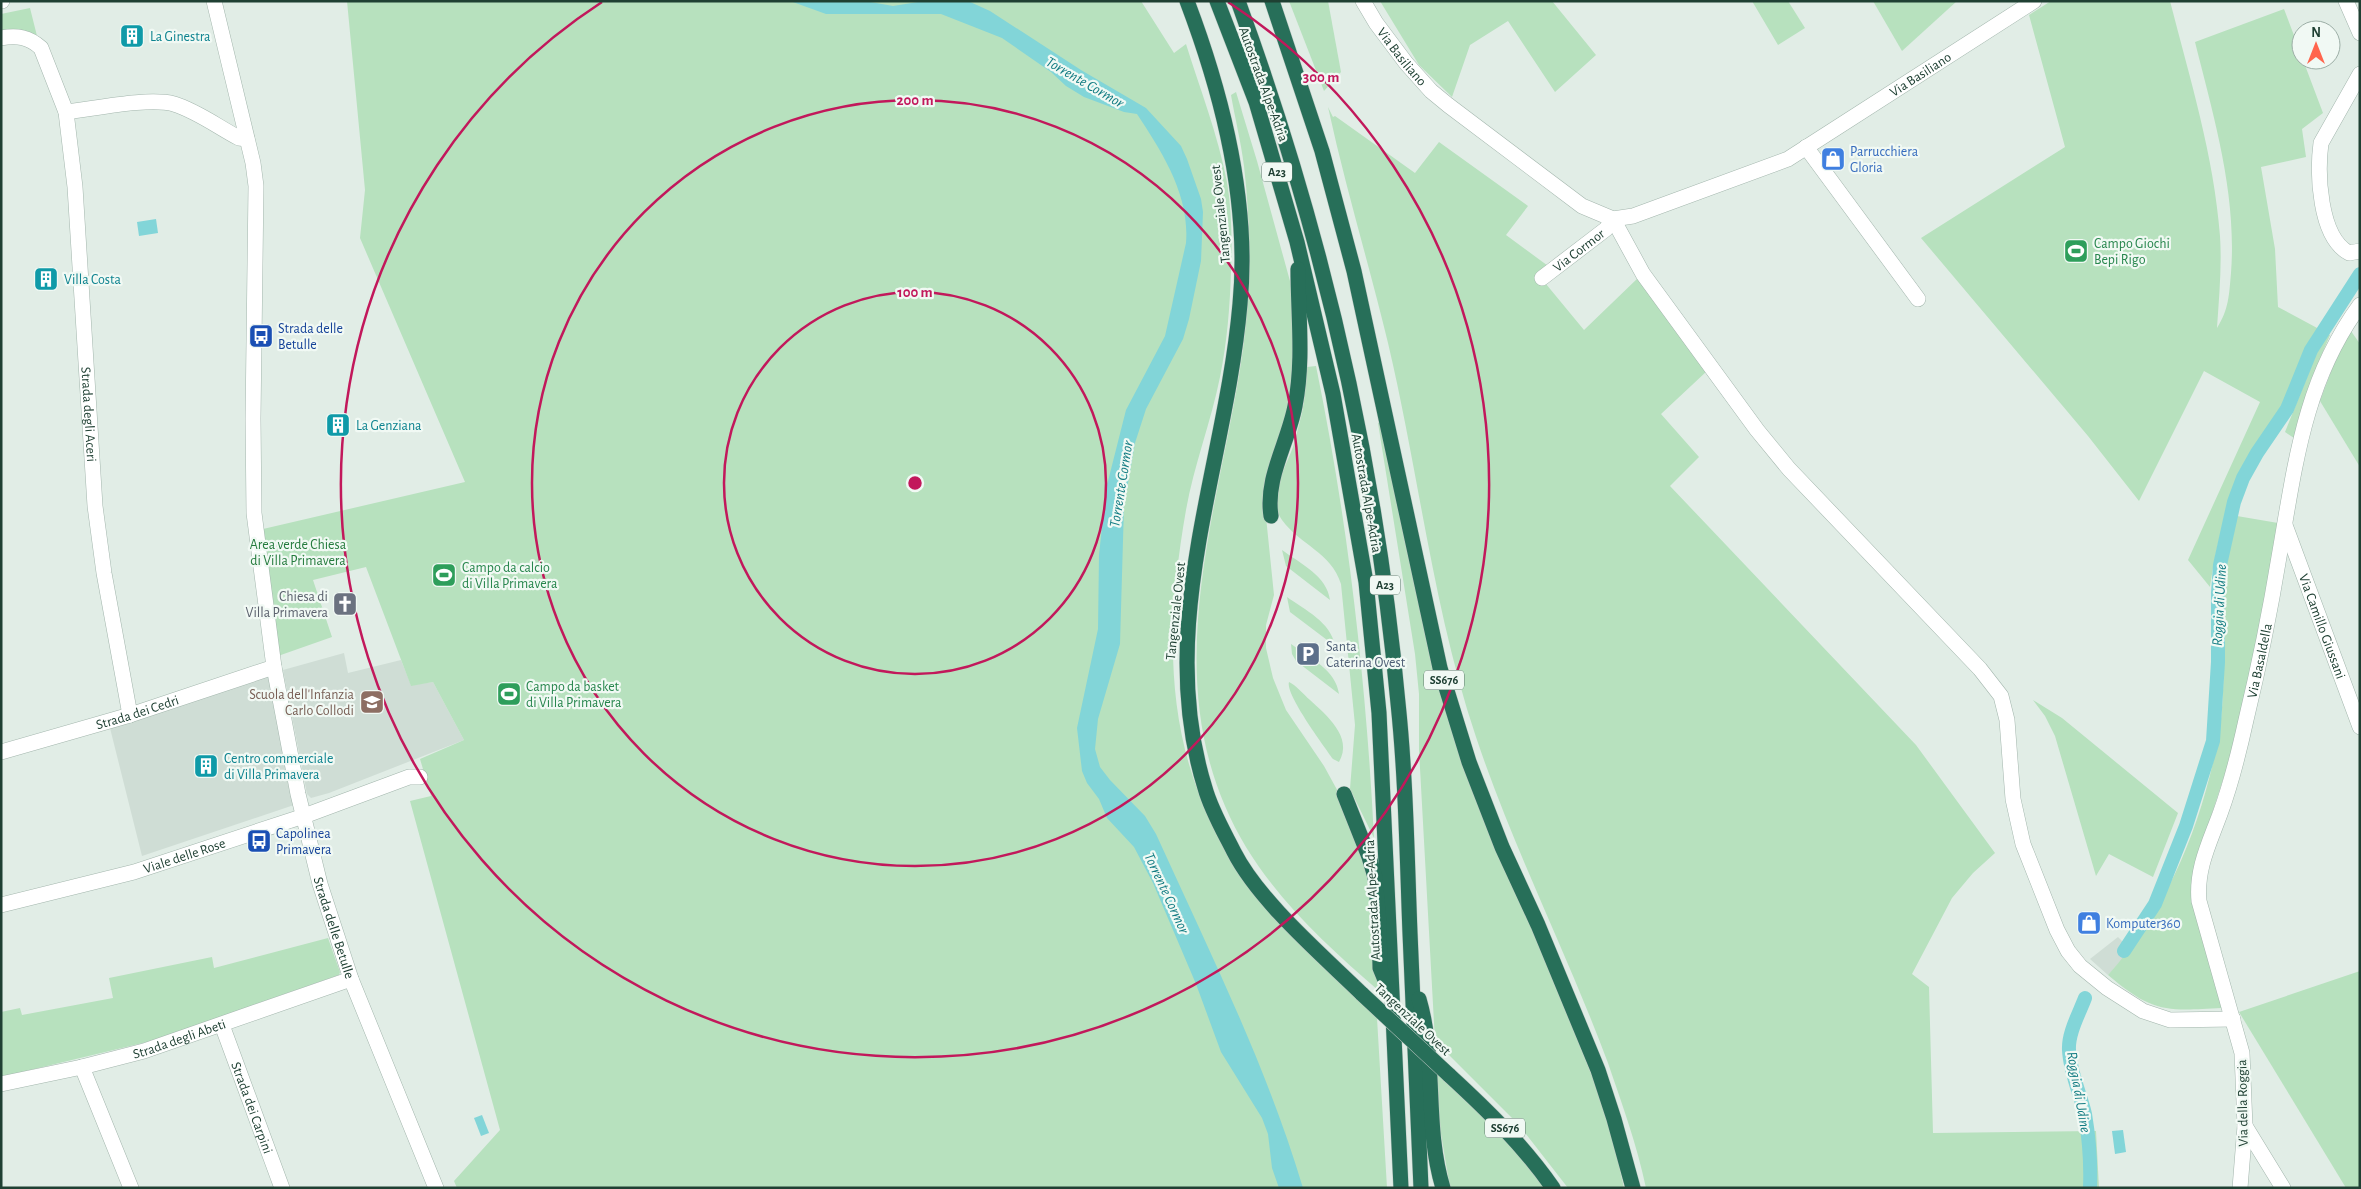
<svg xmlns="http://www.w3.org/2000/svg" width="2361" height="1189" font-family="'Alegreya Sans',sans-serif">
  <rect width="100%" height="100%" fill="#e1ede6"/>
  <g fill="#cfddd5">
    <path d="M344,653L348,673L401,660L411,685L433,682L464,740L329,793L311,798L307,794L283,670Z"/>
    <path d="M268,675L294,805L142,856L110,728Z"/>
    <path d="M2118,937L2131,950L2108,975L2090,959Z"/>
  </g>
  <g fill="#b7e1be">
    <path d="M347,1H1141L1174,53L1186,44C1200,89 1218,135 1227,182C1232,211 1232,242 1231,271C1230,306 1227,343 1220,377C1211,422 1194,465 1186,510C1167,619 1163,725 1213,826C1219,837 1223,849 1230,859C1269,920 1326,968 1377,1018L1387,1188H457L454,1181L500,1130L410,801L431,796L420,759L464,740L433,682L411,686L366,567L313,580L332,637L278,656L263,529L465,482L360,238L365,190Z"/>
    <path d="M1289,1H1328L1341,72L1324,91Z"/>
    <path d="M1380,1H1552L1596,55L1555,92L1508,21L1470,45L1452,97L1419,65Z"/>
    <path d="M1752,1H1788L1805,28L1778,45Z"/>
    <path d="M1873,1H1957L1902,51Z"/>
    <path d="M2051,1H2170C2190,79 2214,156 2220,236C2222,267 2219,297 2217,328C2229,309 2229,295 2231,273C2237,194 2214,118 2195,42L2284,9L2301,54V60H2303L2323,113L2302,129L2306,157L2261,167L2275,249L2278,307L2319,329C2302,354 2297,383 2282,409C2278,416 2271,422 2266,430C2233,482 2219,527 2210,587L2188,560L2260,402L2204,371L2139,501L2088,436L1921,238L2065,147L2029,15Z"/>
    <path d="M30,8L37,36C24,29 16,27 1,32V14Z"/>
    <path d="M1236,92L1257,161L1293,292L1295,371L1266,517L1274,595L1266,625V648L1273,678L1286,710L1324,766L1341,797L1369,874L1379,991C1318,938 1257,882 1225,806C1161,657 1222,500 1243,349C1251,288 1251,227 1244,166C1241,142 1235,118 1231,95Z"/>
    <path d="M1328,107L1333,117L1335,116L1415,173L1439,142L1528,206L1506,235L1559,274L1546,284L1584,330L1639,277L1707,371L1661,414L1699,457L1670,486L1916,745L1995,853L1973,873L1952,898L1912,974L1929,987L1933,1133L2096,1131L2099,1188H1646C1637,1145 1622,1104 1608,1063C1567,953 1513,848 1476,737C1433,609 1419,474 1388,343C1369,264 1345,186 1328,107Z"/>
    <path d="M2351,331L2360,344V467L2320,401L2335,361Z"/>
    <path d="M2325,332L2330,335L2311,380L2294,438L2285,432Z"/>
    <path d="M1316,366C1348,522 1366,679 1374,838L1350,789L1355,725L1341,584C1331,552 1300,545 1282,520C1267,499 1285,468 1293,447C1296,436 1299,425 1302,413C1305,398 1306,382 1307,367Z"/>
    <path d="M1382,422L1430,647L1542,951L1596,1086L1614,1143L1624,1188H1568L1519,1125L1435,1041L1419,750V694L1415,654L1378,423Z"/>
    <path d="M2237,516L2278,523L2250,676L2231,755L2199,853L2222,1008C2165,1011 2153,1013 2108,975C2170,907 2205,817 2220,727C2223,707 2223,686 2224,666C2225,642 2221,618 2222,594C2224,569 2229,540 2237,516Z"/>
    <path d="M1282,550C1301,564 1327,576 1330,600L1286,566Z"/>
    <path d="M1287,597C1305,610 1331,622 1335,646L1290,612Z"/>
    <path d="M1291,644C1310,658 1336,670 1339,694L1296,661L1292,654Z"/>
    <path d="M1289,682C1296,685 1303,694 1310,700C1325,714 1354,737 1339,762L1333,759C1324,746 1285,694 1289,682Z"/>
    <path d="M2033,700L2062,718L2178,813L2153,877L2109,854L2096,876L2055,736L2045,716Z"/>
    <path d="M328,938L340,972L339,975L151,1041L1,1077V1012L20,1008L22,1015L113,998L109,978L212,957L214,968Z"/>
    <path d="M2360,971V1188H2346L2239,1012Z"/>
    <path d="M1436,1071L1477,1105L1548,1188H1450L1440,1128Z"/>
  </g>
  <g fill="#82d5d8">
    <path d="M790,1H865L893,6L924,1H968L990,11L1081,70L1146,108L1181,146L1187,159L1201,199L1203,212L1201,261L1189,319L1183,339L1146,409L1135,443L1124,506L1120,644L1098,719L1095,749L1100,767L1110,780L1145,816L1156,834C1209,951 1266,1064 1303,1188H1279L1272,1168L1268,1134L1262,1118L1221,1052L1196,984L1153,883L1134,847L1107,818L1099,799L1087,783L1082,771L1077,728L1098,629L1099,555L1106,489L1126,410L1165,336L1186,243C1190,195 1162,152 1137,114L1124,112L1084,97L1066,86L1051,72L1002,38L941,14H826Z"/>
    <path d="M156,219L158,233L139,236L137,222Z"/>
    <path d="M482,1115L489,1133L481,1136L474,1118Z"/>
    <path d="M2123,1130L2126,1152L2115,1154L2112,1131Z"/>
  </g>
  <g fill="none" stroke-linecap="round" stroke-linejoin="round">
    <g stroke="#82d5d8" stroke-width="14">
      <path d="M2124,951L2155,904L2186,826L2213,741L2218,662V593L2220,565L2234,502L2243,478L2257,453L2287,409L2311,350L2360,274"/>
      <path d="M2085,998C2079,1014 2068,1033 2069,1050C2070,1072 2080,1093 2085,1114C2089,1138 2091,1164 2090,1188"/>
    </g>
    <defs>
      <g id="minor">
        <path d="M1,1H2"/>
        <path id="s1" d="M214,1L253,163L256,186L253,419L254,513L274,667L298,794L320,884L351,979L436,1188"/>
        <path id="s2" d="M1363,1L1376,23L1406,63L1431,91L1448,105L1582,206L1613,219L1633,216L1788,159L2034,1"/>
        <path d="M2346,1L2360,33"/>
        <path id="s3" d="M1,38C17,35 29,37 41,48L66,112L75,187L95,506L104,573L130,715"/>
        <path d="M2360,74L2321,143C2317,173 2319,237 2349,253L2360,251"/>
        <path d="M66,112C94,109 148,97 174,104C197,111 218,127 239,138L247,139"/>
        <path d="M1806,147L1918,299"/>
        <path d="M1613,219L1643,274L1757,430L1789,469L1980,669L2001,696L2007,720L2013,799L2023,844L2057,930L2068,951L2080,966L2107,988L2143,1011L2170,1020L2233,1019"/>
        <path id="s4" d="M1542,278L1606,229L1613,219"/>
        <path id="s5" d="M2285,525L2360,727"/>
        <path id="s6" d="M1,752L130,715L274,667"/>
        <path id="s7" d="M1,905L134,872L304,816L409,777H420"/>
        <path id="s8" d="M222,1025L282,1188"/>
        <path d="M82,1067L131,1188"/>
        <path id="s9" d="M1,1084L82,1067L144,1051L351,979"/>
        <path d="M2245,1126L2283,1188"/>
        <path id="s10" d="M2240,1188L2245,1126L2242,1053L2199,901C2196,869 2209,844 2220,814C2231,784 2239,752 2246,720C2259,666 2270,612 2279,557C2295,466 2304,381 2360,305"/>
      </g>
      <g id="highway">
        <path d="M1187,1C1223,96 1250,202 1240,304C1226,466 1154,625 1205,788C1211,810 1224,832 1234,852C1259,901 1321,954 1362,994"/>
        <path d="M1217,1L1256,102L1297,242L1333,394L1366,582L1379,713L1401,1188"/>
        <path d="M1238,1C1321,228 1376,462 1398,703C1406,779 1407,857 1410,933C1413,1018 1418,1103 1421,1188"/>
        <path d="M1272,1L1322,151L1354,271L1440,668L1469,762L1502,847L1538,925L1598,1070L1614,1119L1633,1188"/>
        <path d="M1271,516C1265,478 1288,443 1295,406C1304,360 1298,315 1298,269"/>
        <path d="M1344,794L1369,857L1375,877L1379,921L1380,968L1389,990"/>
        <path d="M1419,999C1437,1060 1424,1126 1443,1188"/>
        <path d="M1449,1075C1487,1110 1523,1145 1553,1188"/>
      </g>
    </defs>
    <use href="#minor" stroke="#a3b6ad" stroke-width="16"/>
    <use href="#highway" stroke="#c0cac6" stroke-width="16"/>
    <use href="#minor" stroke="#fff" stroke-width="15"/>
    <use href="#highway" stroke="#276f59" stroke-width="15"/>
    <defs>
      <path id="highway-bridge" d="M1362,994L1449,1075"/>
    </defs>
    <use href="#highway-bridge" stroke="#c0cac6" stroke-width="16" stroke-linecap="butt"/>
    <use href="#highway-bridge" stroke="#276f59" stroke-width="15"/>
  </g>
  <g fill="none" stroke="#c2185b" stroke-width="2.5">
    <circle cx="915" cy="483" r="191"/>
    <circle cx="915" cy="483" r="383"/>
    <path d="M1228 2A574 574 0 1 1 602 2"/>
  </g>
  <defs>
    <symbol id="building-square" viewBox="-11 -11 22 22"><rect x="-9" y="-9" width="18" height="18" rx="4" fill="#0f9aa8" stroke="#f1f9f4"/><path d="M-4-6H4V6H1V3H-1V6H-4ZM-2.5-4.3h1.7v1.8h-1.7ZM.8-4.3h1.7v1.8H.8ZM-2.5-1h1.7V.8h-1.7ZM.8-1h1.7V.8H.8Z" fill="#fff"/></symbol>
    <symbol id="shop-square" viewBox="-11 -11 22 22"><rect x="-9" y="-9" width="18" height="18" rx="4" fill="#3f7fe0" stroke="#f1f9f4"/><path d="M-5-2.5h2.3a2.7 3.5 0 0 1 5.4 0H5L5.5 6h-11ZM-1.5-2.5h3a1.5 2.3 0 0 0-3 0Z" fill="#fff"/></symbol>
    <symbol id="stadium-square" viewBox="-11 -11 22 22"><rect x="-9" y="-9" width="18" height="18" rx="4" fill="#2e9e5b" stroke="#f1f9f4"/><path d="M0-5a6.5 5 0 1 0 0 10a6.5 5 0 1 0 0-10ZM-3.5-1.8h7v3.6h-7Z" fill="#fff"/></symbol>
    <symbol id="bus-square" viewBox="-11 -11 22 22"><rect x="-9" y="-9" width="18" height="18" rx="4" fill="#1a4fb4" stroke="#f1f9f4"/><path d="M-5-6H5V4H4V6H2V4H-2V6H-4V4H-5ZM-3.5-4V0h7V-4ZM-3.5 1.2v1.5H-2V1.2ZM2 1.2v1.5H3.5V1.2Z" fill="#fff"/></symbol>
    <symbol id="church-square" viewBox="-11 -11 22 22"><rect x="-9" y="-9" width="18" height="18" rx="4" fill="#6b7280" stroke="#f1f9f4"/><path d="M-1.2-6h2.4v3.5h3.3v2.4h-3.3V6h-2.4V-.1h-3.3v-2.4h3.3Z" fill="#fff"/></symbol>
    <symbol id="parking-square" viewBox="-11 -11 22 22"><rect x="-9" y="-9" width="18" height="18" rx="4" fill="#5c6f8a" stroke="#f1f9f4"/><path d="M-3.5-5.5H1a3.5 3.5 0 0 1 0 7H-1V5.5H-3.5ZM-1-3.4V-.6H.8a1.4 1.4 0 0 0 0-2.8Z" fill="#fff"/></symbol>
    <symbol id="school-square" viewBox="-11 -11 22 22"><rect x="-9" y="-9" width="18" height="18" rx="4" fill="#8d6e63" stroke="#f1f9f4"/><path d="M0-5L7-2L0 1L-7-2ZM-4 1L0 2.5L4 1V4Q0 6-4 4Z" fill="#fff"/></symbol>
  </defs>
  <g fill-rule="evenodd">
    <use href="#building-square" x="118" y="22" width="28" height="28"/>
    <use href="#shop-square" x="1819" y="145" width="28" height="28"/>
    <use href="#stadium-square" x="2062" y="237" width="28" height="28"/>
    <use href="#building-square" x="32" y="265" width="28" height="28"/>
    <use href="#bus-square" x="247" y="322" width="28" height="28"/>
    <use href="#building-square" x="324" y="411" width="28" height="28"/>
    <use href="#stadium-square" x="430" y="561" width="28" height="28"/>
    <use href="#church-square" x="331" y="590" width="28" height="28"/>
    <use href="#parking-square" x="1294" y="640" width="28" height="28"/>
    <use href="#stadium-square" x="495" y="680" width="28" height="28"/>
    <use href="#school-square" x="358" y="688" width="28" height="28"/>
    <use href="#building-square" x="192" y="752" width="28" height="28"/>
    <use href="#bus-square" x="245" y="827" width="28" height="28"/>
    <use href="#shop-square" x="2075" y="909" width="28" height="28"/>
  </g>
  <g text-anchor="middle" stroke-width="4.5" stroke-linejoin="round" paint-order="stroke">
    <g fill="#f1f9f4" stroke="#5e786d" stroke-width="1">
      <rect x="1262" y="162.5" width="30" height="19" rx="4"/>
      <rect x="1370" y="575.5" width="30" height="19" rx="4"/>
      <rect x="1424" y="670.5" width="40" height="19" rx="4"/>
      <rect x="1485" y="1118.5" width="40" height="19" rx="4"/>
    </g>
    <g font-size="12" font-weight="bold" fill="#1f4033">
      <text x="1277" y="176">A23</text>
      <text x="1385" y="589">A23</text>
      <text x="1444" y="684">SS676</text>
      <text x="1505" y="1132">SS676</text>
    </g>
    <g font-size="14" fill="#0d838f" stroke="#f1f9f4" text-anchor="start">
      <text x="150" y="41">La Ginestra</text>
      <text x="64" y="284">Villa Costa</text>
      <text x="356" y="430">La Genziana</text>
      <text x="224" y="763">Centro commerciale<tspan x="224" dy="16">di Villa Primavera</tspan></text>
    </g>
    <g font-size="14" fill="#1f4033" stroke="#f1f9f4">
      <text dy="5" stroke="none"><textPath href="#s2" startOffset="68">Via Basiliano</textPath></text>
      <text dy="5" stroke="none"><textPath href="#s2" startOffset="679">Via Basiliano</textPath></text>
      <text transform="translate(1264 84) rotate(70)" y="5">Autostrada Alpe-Adria</text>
      <text transform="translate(1220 214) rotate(-96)" y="5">Tangenziale Ovest</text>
      <text dy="5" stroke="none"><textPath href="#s4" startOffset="46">Via Cormor</textPath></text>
      <text dy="5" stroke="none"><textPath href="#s3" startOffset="415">Strada degli Aceri</textPath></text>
      <text transform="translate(1367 493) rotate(80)" y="5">Autostrada Alpe-Adria</text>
      <text transform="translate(1175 611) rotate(-84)" y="5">Tangenziale Ovest</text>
      <text dy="5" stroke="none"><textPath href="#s5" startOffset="108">Via Camillo Giussani</textPath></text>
      <text dy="5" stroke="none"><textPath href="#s10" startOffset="542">Via Basaldella</textPath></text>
      <text dy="5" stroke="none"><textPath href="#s6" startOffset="142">Strada dei Cedri</textPath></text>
      <text dy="5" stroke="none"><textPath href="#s7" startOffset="190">Viale delle Rose</textPath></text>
      <text transform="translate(1372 900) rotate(-93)" y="5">Autostrada Alpe-Adria</text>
      <text dy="5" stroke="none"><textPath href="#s1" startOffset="940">Strada delle Betulle</textPath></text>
      <text transform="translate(1413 1019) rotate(43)" y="5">Tangenziale Ovest</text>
      <text dy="5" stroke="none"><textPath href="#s9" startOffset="184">Strada degli Abeti</textPath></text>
      <text transform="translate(2242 1103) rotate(-91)" y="5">Via della Roggia</text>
      <text dy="5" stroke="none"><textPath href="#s8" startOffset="88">Strada dei Carpini</textPath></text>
    </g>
    <g font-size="14" fill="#366cbe" stroke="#f1f9f4" text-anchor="start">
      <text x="1850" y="156">Parrucchiera<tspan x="1850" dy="16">Gloria</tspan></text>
      <text x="2106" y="928">Komputer360</text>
    </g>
    <g font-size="14" fill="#27864d" stroke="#f1f9f4" text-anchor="start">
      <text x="2094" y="248">Campo Giochi<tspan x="2094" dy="16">Bepi Rigo</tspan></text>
      <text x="462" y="572">Campo da calcio<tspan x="462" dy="16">di Villa Primavera</tspan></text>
      <text x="526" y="691">Campo da basket<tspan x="526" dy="16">di Villa Primavera</tspan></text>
    </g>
    <g font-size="14" fill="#164399" stroke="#f1f9f4" text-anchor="start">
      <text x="278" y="333">Strada delle<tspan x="278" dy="16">Betulle</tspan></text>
      <text x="276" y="838">Capolinea<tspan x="276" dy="16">Primavera</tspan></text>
    </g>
    <g font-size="14" fill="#247b3d" stroke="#f1f9f4">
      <text x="298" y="549">Area verde Chiesa<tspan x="298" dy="16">di Villa Primavera</tspan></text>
    </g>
    <g font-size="14" fill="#5b616d" stroke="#f1f9f4" text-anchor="end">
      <text x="328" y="601">Chiesa di<tspan x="328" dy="16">Villa Primavera</tspan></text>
    </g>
    <g font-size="14" fill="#4e5e75" stroke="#f1f9f4" text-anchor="start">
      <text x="1326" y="651">Santa<tspan x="1326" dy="16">Caterina Ovest</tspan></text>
    </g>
    <g font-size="14" fill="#785e54" stroke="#f1f9f4" text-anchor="end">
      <text x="354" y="699">Scuola dell'Infanzia<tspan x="354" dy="16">Carlo Collodi</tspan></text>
    </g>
    <g font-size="15" font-style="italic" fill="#127c82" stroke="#f1f9f4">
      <text transform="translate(1085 82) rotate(30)" y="5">Torrente Cormor</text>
      <text transform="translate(1121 484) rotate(-81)" y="5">Torrente Cormor</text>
      <text transform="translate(2219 605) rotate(-87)" y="5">Roggia di Udine</text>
      <text transform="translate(1167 893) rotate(65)" y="5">Torrente Cormor</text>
      <text transform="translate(2079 1092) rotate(80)" y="5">Roggia di Udine</text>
    </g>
  </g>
  <circle cx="915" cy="483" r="8" fill="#c2185b" stroke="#f1f9f4" stroke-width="2.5"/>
  <g font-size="15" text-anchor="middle" font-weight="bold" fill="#c2185b" stroke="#f1f9f4" stroke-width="4.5" stroke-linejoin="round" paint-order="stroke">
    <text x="1321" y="82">300 m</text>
    <text x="915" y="105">200 m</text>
    <text x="915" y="297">100 m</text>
  </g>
  <rect width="2361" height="1189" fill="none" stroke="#1f4033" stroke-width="5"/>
  <g transform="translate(2316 45)"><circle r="24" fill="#f1f9f4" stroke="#9dafa7"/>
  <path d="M0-4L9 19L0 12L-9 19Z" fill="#ff654d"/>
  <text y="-8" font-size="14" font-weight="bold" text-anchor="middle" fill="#1f4033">N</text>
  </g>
</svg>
